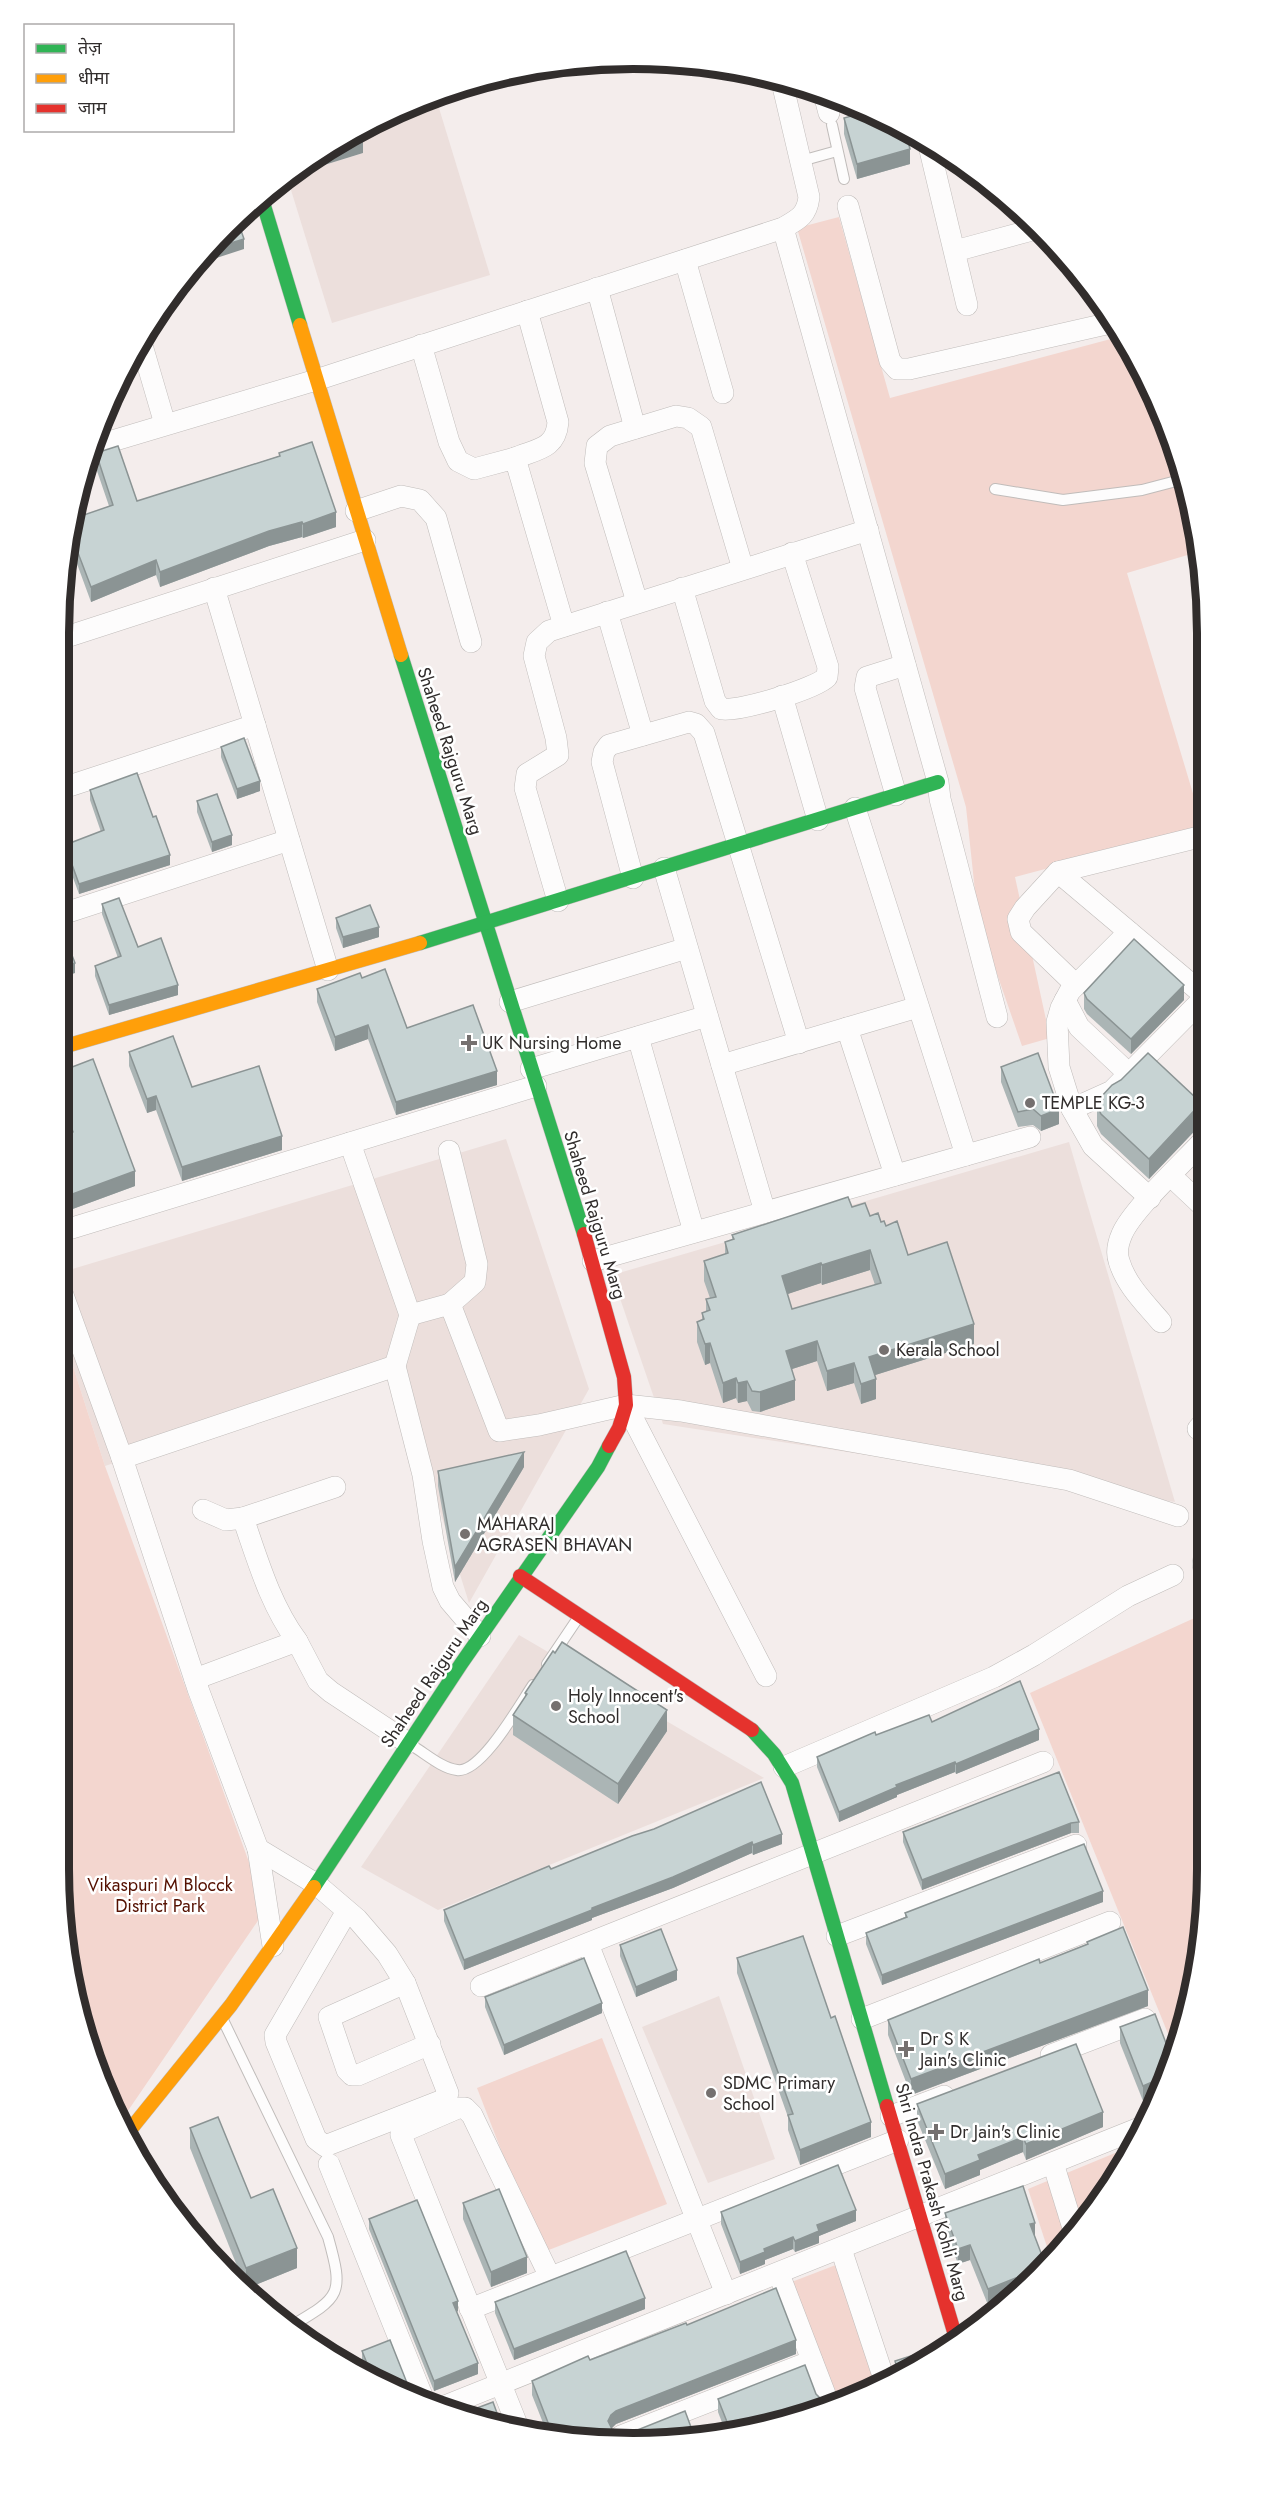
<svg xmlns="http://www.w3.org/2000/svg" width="1266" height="2502" font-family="Jost,'Noto Sans Devanagari',sans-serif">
  <rect width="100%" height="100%" fill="#f4edec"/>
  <g fill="#ecdfdc">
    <path d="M435,95L490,275L332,323L287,177L363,153L356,131Z"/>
    <path d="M506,1139L589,1389L469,1603L395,1369L105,1466L59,1323V1273Z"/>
    <path d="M1069,1142L1175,1502L663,1424L612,1275Z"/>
    <path d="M519,1635L764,1778L438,1910L361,1867Z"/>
    <path d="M719,1996L775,2159L708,2183L642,2027Z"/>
  </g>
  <g fill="#f3d6cf">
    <path d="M839,217L890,398L1122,336L1177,448L1201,551L1127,573L1203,827L1015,877L1050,1038L1022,1046L978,919L966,807L797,228Z"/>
    <path d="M59,1323L105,1466L266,1909L123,2118L89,2054L59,1869Z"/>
    <path d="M1201,1615L1206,1620V1906L1188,2017L1175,2051L1030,1693Z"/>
    <path d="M602,2038L667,2204L541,2253L477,2088Z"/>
    <path d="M1132,2146L1051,2259L1028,2189Z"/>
    <path d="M841,2263L880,2387L834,2400L789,2283Z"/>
  </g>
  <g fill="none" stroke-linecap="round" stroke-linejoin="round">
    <defs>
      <g id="lane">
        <path d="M832,125L844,179"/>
        <path d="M801,161L837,151"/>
        <path d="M995,489L1063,500L1142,490L1184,479"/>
        <path d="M547,1664L578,1618"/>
        <path d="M411,1745C425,1753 441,1768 457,1770C481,1774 520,1704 533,1685"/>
        <path d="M223,2020L328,2237C344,2294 341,2297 291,2326"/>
      </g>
      <g id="street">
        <path d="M824,94L829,113"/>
        <path d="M929,146L967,305"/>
        <path d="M848,206L890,361L897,369H909L1115,322"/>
        <path d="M783,228L938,782L940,799L997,1017"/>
        <path d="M955,251L1036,229"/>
        <path d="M685,260L723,393"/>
        <path d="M597,288L635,428"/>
        <path d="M141,342L165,424"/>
        <path d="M421,345L449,442L458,461L474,469L515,458L564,626"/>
        <path d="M92,447L316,380L783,228C799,219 807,215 809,197L781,78"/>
        <path d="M515,458C537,449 556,449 558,422L527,311"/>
        <path d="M356,511L401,496L420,500L436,518L471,642"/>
        <path d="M214,588L328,970"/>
        <path d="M682,588L715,701L721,709C739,712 815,689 827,677L828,667L792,553"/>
        <path d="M637,602L595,463L597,446L610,436L676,416L688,418L701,427L743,569"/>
        <path d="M607,612L643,735"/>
        <path d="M60,639L365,540"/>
        <path d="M782,696L818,820"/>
        <path d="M60,789L255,725"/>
        <path d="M896,795L865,688L867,677L905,665"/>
        <path d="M855,808L966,1155"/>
        <path d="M664,868L765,1212"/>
        <path d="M1058,872L1204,995"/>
        <path d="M633,878L602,762L604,752L609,745L689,722L696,724L704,733L799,1043"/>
        <path d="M558,901L525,788L527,774L558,755L556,738L534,656L537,642L549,631L868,530"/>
        <path d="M59,915L289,840"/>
        <path d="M1129,932L1070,991L1061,1008L1057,1022L1059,1067L1072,1109L1093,1146L1150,1198"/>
        <path d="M1076,985L1021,932L1018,919L1025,908L1058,872L1203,836"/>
        <path d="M1065,1000L1079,1027L1128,1073"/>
        <path d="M510,1002L687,948"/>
        <path d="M847,1028L895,1175"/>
        <path d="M638,1037L694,1232"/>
        <path d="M722,1065L918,1007"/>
        <path d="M531,1069L707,1016"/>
        <path d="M1072,1109L1112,1091L1204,998"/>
        <path d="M350,1143L410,1315L395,1366L423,1475L433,1541L443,1587L450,1601L480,1636"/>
        <path d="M449,1151L477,1264L475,1282L450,1304"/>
        <path d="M1171,1176L1204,1207"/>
        <path d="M59,1232L536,1086"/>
        <path d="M593,1261L1030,1137"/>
        <path d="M59,1284L122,1458L198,1689L258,1849L273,1946"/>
        <path d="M410,1315L450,1304L499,1431L539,1425L626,1405L681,1411L1069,1480L1178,1516"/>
        <path d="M1161,1322C1145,1303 1126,1285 1119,1261C1116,1252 1118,1243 1122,1234C1132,1210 1184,1162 1204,1140"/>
        <path d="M626,1405L766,1676"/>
        <path d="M1198,1429L1205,1421"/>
        <path d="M122,1458L395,1366"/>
        <path d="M203,1510L226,1520L243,1518"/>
        <path d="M1205,1552L1203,1564L1205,1575"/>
        <path d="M297,1641C270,1604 258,1561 243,1518L335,1487"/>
        <path d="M195,1679L297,1641L318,1681L331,1692L408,1743"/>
        <path d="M784,1767L994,1677L1034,1655L1128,1596L1173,1575"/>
        <path d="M258,1849L316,1884L357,1919L387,1954L405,1983L448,2093L443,2100L325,2146L316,2139L276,2042L275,2035L347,1911"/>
        <path d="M837,1936L1076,1845"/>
        <path d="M588,1944L726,2294"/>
        <path d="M405,1983L329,2017L347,2070L352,2075H358L430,2044"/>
        <path d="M481,1986L1043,1762"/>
        <path d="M862,2019L1110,1922"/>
        <path d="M1051,2055L1145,2019"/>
        <path d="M891,2116L944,2096"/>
        <path d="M1053,2163L1073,2228"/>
        <path d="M329,2164L425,2403"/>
        <path d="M841,2249L886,2385"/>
        <path d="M779,2274L828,2402"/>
        <path d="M470,2309L898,2140"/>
        <path d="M440,2408L1147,2125"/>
        <path d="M520,2432L401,2135L407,2130L458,2108H465L472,2115L550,2277"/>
        <path d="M621,2436L812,2361"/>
      </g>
      <g id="fast">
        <path d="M261,196L300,325"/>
        <path d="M401,655L584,1234"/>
        <path d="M420,943L938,782"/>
        <path d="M752,1730L774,1754L792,1783L887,2106"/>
        <path d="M314,1887L461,1664L598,1467L609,1446"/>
      </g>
      <g id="slow">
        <path d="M300,325L401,655"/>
        <path d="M59,1048L420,943"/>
        <path d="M130,2130L231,2005L314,1887"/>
      </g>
      <g id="jam">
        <path d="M584,1234L624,1377L626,1405L619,1428L609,1446"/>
        <path d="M520,1576L752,1730"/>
        <path d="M887,2106L955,2335"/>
      </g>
    </defs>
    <use href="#lane" stroke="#c0bcba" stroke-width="12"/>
    <use href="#street" stroke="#c0bcba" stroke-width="22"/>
    <use href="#fast" stroke="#c0bcba" stroke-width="15"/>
    <use href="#slow" stroke="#c0bcba" stroke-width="15"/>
    <use href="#jam" stroke="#c0bcba" stroke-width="15"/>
    <use href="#lane" stroke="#fdfcfc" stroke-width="10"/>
    <use href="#street" stroke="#fdfcfc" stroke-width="21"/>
    <use href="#fast" stroke="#30b455" stroke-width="14"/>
    <use href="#slow" stroke="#ff9f0a" stroke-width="14"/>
    <use href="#jam" stroke="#e5322d" stroke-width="14"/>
  </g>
  <g fill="#abb5b5" fill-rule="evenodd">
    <path d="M844,118L910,164L857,179L844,134Z"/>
    <path d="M96,453L137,501L279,456V453L336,527L303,538L302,537L269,546L160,587L156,575L91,602L69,542L70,532L109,506L96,468Z"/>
    <path d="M221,747L260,791L237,799L221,757Z"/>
    <path d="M90,790L153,817L170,865L79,894L65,856V845L101,832L90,800Z"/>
    <path d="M197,801L232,845L212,852L197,812Z"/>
    <path d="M102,904L138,947L178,995L109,1015L95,976V966L118,958L102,914Z"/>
    <path d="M336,918L379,937L343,948L336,928Z"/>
    <path d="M362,978L407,1028L497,1085L396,1115L368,1039L335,1051L317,1002V989Z"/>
    <path d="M1084,993L1184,1000L1131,1054L1087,1014L1084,1009Z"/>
    <path d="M129,1052L192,1087L282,1150L182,1181L156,1110L147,1113L129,1066Z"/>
    <path d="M1001,1067L1059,1124L1041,1131L1033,1125L1018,1127L1001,1082Z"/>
    <path d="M59,1072L135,1186L59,1214V1159L67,1156L65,1151V1136L68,1134L59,1110Z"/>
    <path d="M1101,1097H1195L1204,1100V1121L1149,1179L1101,1134L1097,1126V1106L1101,1102Z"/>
    <path d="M852,1207L870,1216L886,1226L908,1255L974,1344L875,1375L876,1399L861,1404L854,1383L827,1391L817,1361L792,1369L795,1400L760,1412L752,1411L747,1401L738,1403L736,1398L723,1403L710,1363L705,1365L697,1342V1322L702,1320V1313L706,1312V1299L710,1298L704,1281V1261L725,1254V1242L732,1240V1235ZM870,1270L875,1285L792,1309L787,1294L821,1283L822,1285Z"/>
    <path d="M524,1467L455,1582L438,1486V1471Z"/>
    <path d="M525,1693L667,1731L618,1804L513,1735V1715L525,1698Z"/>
    <path d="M932,1722L1039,1740L956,1774L955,1772L897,1795V1797L839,1822L817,1767V1757L876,1735Z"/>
    <path d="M1079,1822V1833H1071L922,1890L903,1842V1832Z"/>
    <path d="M632,1836L782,1844L753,1855L752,1853L673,1888L592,1918V1920L464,1970L444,1921V1910L551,1869Z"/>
    <path d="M1103,1902L882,1985L866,1944V1933L905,1917V1913Z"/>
    <path d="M1087,1942L1148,2006L911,2095L888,2035V2020L1040,1963L1087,1944Z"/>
    <path d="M620,1945L677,1980L636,1997L620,1956Z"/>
    <path d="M737,1958L871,2137L800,2165L788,2130V2117L737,1973Z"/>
    <path d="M485,1997L602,2013L504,2055L485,2007Z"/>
    <path d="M1155,2014L1143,2101L1120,2043V2027Z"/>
    <path d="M917,2104L1103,2127L1026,2160L1023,2152L980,2170V2175L945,2189L917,2120Z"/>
    <path d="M190,2128L251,2198L297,2268L250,2287L243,2281L190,2148Z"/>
    <path d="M1023,2186L988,2305L970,2260L958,2264L945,2228V2213Z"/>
    <path d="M463,2203L527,2273L491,2287L463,2219Z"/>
    <path d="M721,2212L856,2221L819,2236V2243L795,2252L793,2249L765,2260V2264L740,2274L721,2224Z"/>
    <path d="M369,2219L458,2311L456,2312L478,2374L434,2391L369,2229Z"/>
    <path d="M495,2302L645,2309L514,2360L495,2313Z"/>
    <path d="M687,2325L796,2354L616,2424L611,2428L614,2433L625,2435L695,2438L547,2433L532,2395V2381Z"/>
    <path d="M939,2347L897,2377L895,2371V2361Z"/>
    <path d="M362,2351L409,2398L368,2376L362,2362Z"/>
    <path d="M816,2394L825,2403L726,2433L718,2412V2399Z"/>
  </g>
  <g fill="#8b9494">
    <path d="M363,140V153L289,176L322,153Z"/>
    <path d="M910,149V164L857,179V164Z"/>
    <path d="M244,239V249L195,265L208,250Z"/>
    <path d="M110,406V426L98,430L107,407Z"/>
    <path d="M336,512V527L303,538V524Z"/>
    <path d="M302,522V537L269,546L160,587V572L269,531Z"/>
    <path d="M156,560V575L91,602V587Z"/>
    <path d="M260,781V791L237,799V789Z"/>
    <path d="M232,835V845L212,852V842Z"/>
    <path d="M170,855V865L79,894V884Z"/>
    <path d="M379,927V937L343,948V937Z"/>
    <path d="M75,963V973L59,979V968Z"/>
    <path d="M178,985V995L109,1015V1005Z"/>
    <path d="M1184,985V1000L1131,1054V1039Z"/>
    <path d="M61,1019V1029L59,1030V1020Z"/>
    <path d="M368,1025V1039L335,1051V1037Z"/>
    <path d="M497,1071V1085L396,1115V1102Z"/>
    <path d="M156,1096V1110L147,1113V1099Z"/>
    <path d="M1204,1101V1121L1149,1179V1159Z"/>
    <path d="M1059,1109V1124L1041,1131V1116Z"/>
    <path d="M282,1136V1150L182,1181V1167Z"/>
    <path d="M135,1171V1186L59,1214V1199Z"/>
    <path d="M870,1250V1270L822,1285V1265Z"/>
    <path d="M821,1263V1283L782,1296V1276Z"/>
    <path d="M974,1324V1344L869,1377V1357Z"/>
    <path d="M817,1341V1361L786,1371V1351Z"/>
    <path d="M710,1343V1363L705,1365V1344Z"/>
    <path d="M854,1363V1383L827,1391V1371Z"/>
    <path d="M736,1378V1398L723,1403V1383Z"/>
    <path d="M876,1379V1399L861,1404V1384Z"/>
    <path d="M795,1380V1400L760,1412V1392Z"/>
    <path d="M747,1381V1401L738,1403V1383Z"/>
    <path d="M524,1452V1467L455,1582V1567Z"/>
    <path d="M667,1710V1731L618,1804V1784Z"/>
    <path d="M1039,1729V1740L956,1774V1764Z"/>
    <path d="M955,1762V1772L897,1795V1797L839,1822V1812L896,1785Z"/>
    <path d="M1071,1823V1833L922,1890V1880Z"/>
    <path d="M782,1834V1844L753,1855V1845Z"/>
    <path d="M752,1842V1853L673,1888L592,1918V1920L464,1970V1960Z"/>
    <path d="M1103,1891V1902L882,1985V1975Z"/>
    <path d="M677,1970V1980L636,1997V1987Z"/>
    <path d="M1148,1990V2006L911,2095V2079Z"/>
    <path d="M602,2003V2013L504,2055V2045Z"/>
    <path d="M1166,2076L1159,2094L1143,2101V2086Z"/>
    <path d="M1103,2112V2127L1026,2160V2144Z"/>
    <path d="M871,2122V2137L800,2165V2150Z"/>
    <path d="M1023,2137V2152L980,2170V2175L945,2189V2174L978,2155Z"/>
    <path d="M856,2210V2221L819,2236V2243L795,2252V2241L817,2225Z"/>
    <path d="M1035,2223V2238L1030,2224Z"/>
    <path d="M793,2237V2249L765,2260V2264L740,2274V2262L764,2249Z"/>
    <path d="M970,2245V2260L958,2264V2249Z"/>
    <path d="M297,2248V2268L250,2287L246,2283V2268Z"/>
    <path d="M527,2257V2273L491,2287V2272Z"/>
    <path d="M1045,2267L1039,2275L1012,2295L988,2305V2289Z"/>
    <path d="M645,2298V2309L514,2360V2349Z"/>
    <path d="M458,2301V2311L453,2314V2303Z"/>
    <path d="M796,2340V2354L616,2424L611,2429L608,2421L611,2415L616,2411Z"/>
    <path d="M478,2363V2374L434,2391V2381Z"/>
    <path d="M409,2388V2398L399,2392Z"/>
  </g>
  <g fill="#c7d3d3" stroke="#8b9494" stroke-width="1.5" fill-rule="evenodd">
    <path d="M870,111L887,118L905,130L910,149L857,164L844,118Z"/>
    <path d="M360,129L363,140L322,153L345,136Z"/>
    <path d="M237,219L244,239L208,250Z"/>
    <path d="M312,442L336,512L303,524L302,522L269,531L160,572L156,560L91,587L70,532L72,519L113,505L96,453L118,446L137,501L280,456L279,453Z"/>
    <path d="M244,738L260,781L237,789L221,747Z"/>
    <path d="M137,773L153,817L156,816L170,855L79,884L65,845L104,830L90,790Z"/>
    <path d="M217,794L232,835L212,842L197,801Z"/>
    <path d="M119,898L138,947L161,938L178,985L109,1005L95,966L121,956L102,904Z"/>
    <path d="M370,905L379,927L343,937L336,918Z"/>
    <path d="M59,922L75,963L59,968Z"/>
    <path d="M1134,939L1184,985L1131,1039L1087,999L1084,993Z"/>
    <path d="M385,969L407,1028L473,1005L497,1071L396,1102L368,1025L335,1037L317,989L360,973L362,978Z"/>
    <path d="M173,1036L192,1087L259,1066L282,1136L182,1167L156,1096L147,1099L129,1052Z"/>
    <path d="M1038,1053L1059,1109L1041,1116L1033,1109L1018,1112L1001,1067Z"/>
    <path d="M1148,1053L1195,1097L1204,1100L1149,1159L1101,1114L1097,1106L1103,1099L1101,1097L1112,1085L1121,1080Z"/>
    <path d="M93,1059L135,1171L59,1199V1159L72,1155L65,1136L73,1132L59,1094V1072Z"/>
    <path d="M848,1197L852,1207L865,1203L870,1216L878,1213L881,1222L884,1221L886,1226L897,1221L908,1255L947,1242L974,1324L869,1357L876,1379L861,1384L854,1363L827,1371L817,1341L786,1351L795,1380L760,1392L752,1391L747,1381L738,1383L736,1378L723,1383L710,1343L705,1344L697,1322L704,1319L702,1313L710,1310L706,1299L716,1297L704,1261L728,1253L725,1242L734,1239L732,1235ZM870,1250L881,1283L792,1309L782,1276L821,1263L822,1265Z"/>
    <path d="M524,1452L455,1567L438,1471Z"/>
    <path d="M562,1642L667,1710L618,1784L513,1715L527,1694L525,1693L553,1651L555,1653Z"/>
    <path d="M1020,1681L1039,1729L956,1764L955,1762L896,1785L897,1787L839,1812L817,1757L875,1732L876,1735L929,1715L932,1722Z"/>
    <path d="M1059,1772L1079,1822L1071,1823L922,1880L903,1832Z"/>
    <path d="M761,1782L782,1834L753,1845L752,1842L673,1877L592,1908V1910L464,1960L444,1910L549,1866L551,1869L632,1836L654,1829Z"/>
    <path d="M1084,1844L1103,1891L882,1975L866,1933L907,1917L905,1913Z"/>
    <path d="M1123,1927L1148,1990L911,2079L888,2020L1039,1959L1040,1963L1088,1944L1087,1942Z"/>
    <path d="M661,1929L677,1970L636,1987L620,1945Z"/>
    <path d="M803,1936L831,2018L835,2016L871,2122L800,2150L788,2115L793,2114L737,1958Z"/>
    <path d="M584,1958L602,2003L504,2045L485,1997Z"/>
    <path d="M1155,2014L1172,2059L1166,2076L1143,2086L1120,2027Z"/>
    <path d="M1076,2044L1103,2112L1026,2144L1023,2137L978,2155L980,2160L945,2174L917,2104Z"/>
    <path d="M218,2117L251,2198L273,2189L297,2248L246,2268L190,2128Z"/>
    <path d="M838,2165L856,2210L817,2225L819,2231L795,2241L793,2237L764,2249L765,2252L740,2262L721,2212Z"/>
    <path d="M1023,2186L1035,2223L1030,2224L1046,2266L988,2289L970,2245L958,2249L945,2213Z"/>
    <path d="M499,2189L527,2257L491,2272L463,2203Z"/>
    <path d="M417,2200L458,2301L453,2303L478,2363L434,2381L369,2219Z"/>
    <path d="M626,2251L645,2298L514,2349L495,2302Z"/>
    <path d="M776,2288L796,2340L616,2411L611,2415L608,2421L614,2433L625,2435L685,2411L695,2438L552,2433L532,2381L588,2356L590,2360L686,2323L687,2325Z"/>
    <path d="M390,2340L409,2388L399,2392L373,2378L362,2351Z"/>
    <path d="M939,2347L899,2375L895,2361Z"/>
    <path d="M805,2365L816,2394L825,2403L731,2432L718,2399Z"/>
    <path d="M493,2402L502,2427L461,2414Z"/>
  </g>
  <g fill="#75706f" stroke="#fff" stroke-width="2">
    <path d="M466 1034h6v6h6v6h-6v6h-6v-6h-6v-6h6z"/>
    <circle cx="1030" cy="1103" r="6"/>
    <circle cx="884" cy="1350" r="6"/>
    <circle cx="465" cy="1534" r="6"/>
    <circle cx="556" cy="1706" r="6"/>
    <path d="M903 2040h6v6h6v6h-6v6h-6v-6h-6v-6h6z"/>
    <circle cx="711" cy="2093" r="6"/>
    <path d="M933 2123h6v6h6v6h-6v6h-6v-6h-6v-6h6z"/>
  </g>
  <g text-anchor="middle" stroke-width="5" stroke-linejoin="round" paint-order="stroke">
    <g font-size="18" fill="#312d2c" stroke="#fff">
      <text transform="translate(450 751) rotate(72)" y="6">Shaheed Rajguru Marg</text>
      <text transform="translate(595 1215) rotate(73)" y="6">Shaheed Rajguru Marg</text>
      <text transform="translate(434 1673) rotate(-56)" y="6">Shaheed Rajguru Marg</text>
      <text transform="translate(932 2192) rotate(74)" y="6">Shri Indra Prakash Kohli Marg</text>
    </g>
    <g font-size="18" fill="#312d2c" stroke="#fff" text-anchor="start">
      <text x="482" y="1049">UK Nursing Home</text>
      <text x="1042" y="1109">TEMPLE KG-3</text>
      <text x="896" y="1356">Kerala School</text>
      <text x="477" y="1530">MAHARAJ<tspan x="477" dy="21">AGRASEN BHAVAN</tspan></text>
      <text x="568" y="1702">Holy Innocent's<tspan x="568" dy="21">School</tspan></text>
      <text x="920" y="2045">Dr S K<tspan x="920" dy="21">Jain's Clinic</tspan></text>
      <text x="723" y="2089">SDMC Primary<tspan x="723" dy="21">School</tspan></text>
      <text x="950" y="2138">Dr Jain's Clinic</text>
    </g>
    <g font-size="18" fill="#551000" stroke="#fff">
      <text x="160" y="1891">Vikaspuri M Blocck<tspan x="160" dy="21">District Park</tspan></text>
    </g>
  </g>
  <path d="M0 0H1266V2502H0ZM633 69H633A564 564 0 0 1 1197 633V1869A564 564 0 0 1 633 2433H633A564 564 0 0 1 69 1869V633A564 564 0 0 1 633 69Z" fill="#fff" fill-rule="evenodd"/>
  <path fill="none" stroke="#312d2c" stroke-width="8" d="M633 69H633A564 564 0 0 1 1197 633V1869A564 564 0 0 1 633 2433H633A564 564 0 0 1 69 1869V633A564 564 0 0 1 633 69Z"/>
  <rect x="24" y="24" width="210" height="108" fill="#ffffff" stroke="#adabab" stroke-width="1.5"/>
  <rect x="36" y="44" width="30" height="9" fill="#30b455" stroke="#adabab" stroke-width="1.5"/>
  <text x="78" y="54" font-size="18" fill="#312d2c">तेज़</text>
  <rect x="36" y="74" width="30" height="9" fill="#ff9f0a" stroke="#adabab" stroke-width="1.5"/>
  <text x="78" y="84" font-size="18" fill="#312d2c">धीमा</text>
  <rect x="36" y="104" width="30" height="9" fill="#e5322d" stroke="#adabab" stroke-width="1.5"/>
  <text x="78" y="114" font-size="18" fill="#312d2c">जाम</text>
</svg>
